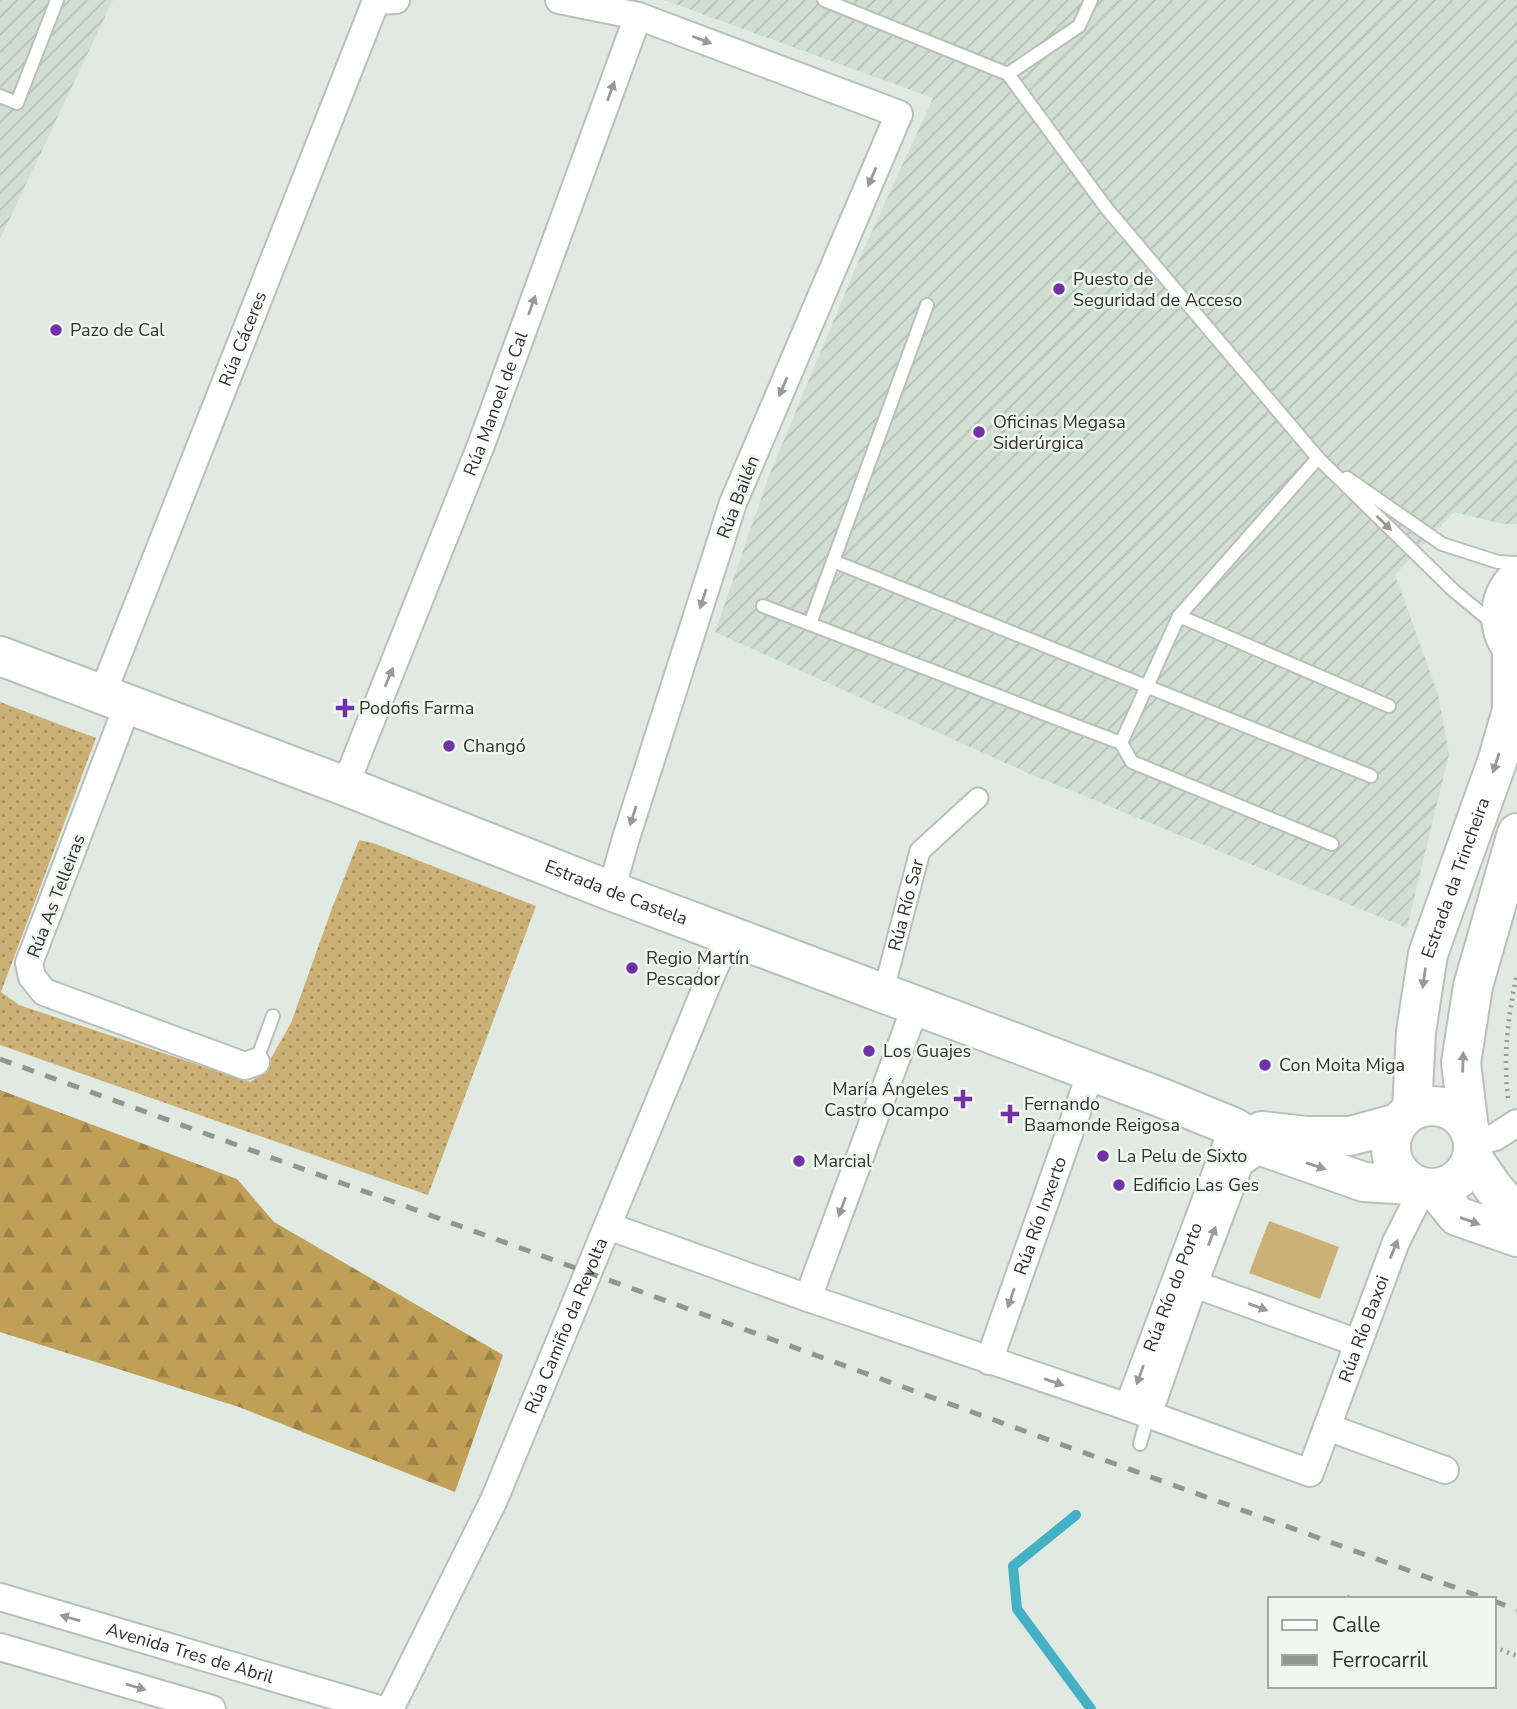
<svg xmlns="http://www.w3.org/2000/svg" width="1517" height="1709" font-family="'Nunito Sans',sans-serif">
  <defs>
    <pattern id="industrial-furrows" width="10" height="10" patternUnits="userSpaceOnUse" patternTransform="scale(1.75)"><rect width="10" height="10" fill="#d0dfd2"/><path d="M-1 1l2-2M0 10L10 0M9 11l2-2" fill="none" stroke="#b3c0b5"/></pattern>
    <pattern id="grass-dots" width="8" height="8" patternUnits="userSpaceOnUse" patternTransform="scale(1.75)"><rect width="8" height="8" fill="#ccb176"/><path d="M2 2h.1M6 6h.1" fill="none" stroke="#a69161" stroke-width="1.8" stroke-linecap="round"/></pattern>
    <pattern id="forest-firs" width="22" height="20" patternUnits="userSpaceOnUse" patternTransform="scale(1.75)"><rect width="22" height="20" fill="#c09f56"/><path d="M5 1l3.5 6h-7zM16 11l3.5 6h-7z" fill="#9c8248"/></pattern>
  </defs>
  <rect width="100%" height="100%" fill="#e1eae2"/>
  <g fill="url(#industrial-furrows)">
    <path d="M0,0H113L0,239Z"/>
    <path d="M664,0H1517V524H1502L1454,512L1395,575L1438,694L1449,754L1407,928L1030,774L715,632L769,476L861,255L933,98Z"/>
  </g>
  <path fill="url(#grass-dots)" d="M0,702L96,738L1,992L19,1005L250,1082L262,1074L291,1023L331,911L359,840L373,843L536,906L428,1195L0,1045Z"/>
  <path fill="url(#forest-firs)" d="M0,1090L237,1179L274,1222L503,1355L455,1492L239,1407L0,1332Z"/>
  <path fill="#ccb176" d="M1269,1221L1339,1247L1320,1299L1249,1273Z"/>
  <g fill="none" stroke-linecap="round" stroke-linejoin="round">
    <path stroke="#45b1c4" stroke-width="10" d="M1076,1515L1013,1566L1017,1609L1091,1709"/>
    <defs>
      <g id="service">
        <path d="M824,0L1008,74L1107,209L1318,458L1453,590L1494,624"/>
        <path d="M1008,74L1079,26L1091,0"/>
        <path d="M0,96L17,103L57,0"/>
        <path d="M1347,478L1442,544L1498,562L1517,563"/>
        <path d="M833,561L1371,776"/>
        <path d="M763,606L1121,743L1132,762L1332,844"/>
        <path d="M1179,616L1318,458"/>
        <path d="M810,624L927,305"/>
        <path d="M1121,743L1179,616L1389,706"/>
        <path d="M256,1062L273,1016"/>
        <path d="M1140,1444L1148,1415"/>
      </g>
      <g id="pedestrian">
        <path id="s1" d="M883,993L920,851L978,798"/>
      </g>
      <g id="minor">
        <path d="M559,0L638,16L899,114L733,503L626,838L611,891"/>
        <path id="s2" d="M102,695L376,1L396,0"/>
        <path d="M128,704L29,963L32,977L44,992L245,1066L256,1062"/>
        <path id="s3" d="M345,786L481,445L638,16"/>
        <path d="M1473,1143L1495,1137L1517,1123"/>
        <path id="s4" d="M608,1226L808,1298L1128,1407L1310,1473L1396,1242L1423,1188"/>
        <path d="M1194,1284L1358,1343"/>
        <path d="M808,1298L916,1005"/>
        <path id="s5" d="M989,1361L1091,1072"/>
        <path id="s6" d="M1128,1407L1233,1127"/>
        <path d="M1148,1415L1194,1284L1240,1163L1264,1147"/>
        <path d="M1327,1427L1445,1470"/>
        <path id="s7" d="M0,1597L379,1709"/>
        <path d="M0,1647L212,1709"/>
        <path id="s8" d="M390,1709L494,1500L710,978L729,935"/>
      </g>
      <g id="primary">
        <path id="s9" d="M0,656L345,786L611,891L1162,1098L1233,1127L1264,1147L1364,1182L1412,1185"/>
        <circle cx="1432" cy="1147" r="41"/>
        <path d="M1262,1131L1306,1136H1350L1398,1123"/>
        <path d="M1472,1157L1492,1186L1517,1216"/>
        <path d="M1435,1189L1457,1216L1517,1237"/>
      </g>
      <g id="trunk">
        <path d="M1517,579C1496,599 1496,633 1517,653"/>
        <path id="s10" d="M1412,1110L1416,1032L1428,954L1497,762L1512,710V648"/>
        <path d="M1469,1129L1461,1063L1473,986L1517,833"/>
      </g>
    </defs>
    <use href="#service" stroke="#b8c0b9" stroke-width="16"/>
    <use href="#pedestrian" stroke="#b8c0b9" stroke-width="23"/>
    <use href="#minor" stroke="#b8c0b9" stroke-width="30"/>
    <use href="#primary" stroke="#b8c0b9" stroke-width="42"/>
    <use href="#trunk" stroke="#b8c0b9" stroke-width="42"/>
    <g stroke="#959c96" stroke-width="4.5" stroke-dasharray="2 5" stroke-linecap="butt">
      <path d="M1508,1098C1503,1054 1508,1017 1517,974"/>
      <path d="M1347,1597L1352,1599"/>
      <path d="M1494,1647L1517,1656"/>
    </g>
    <use href="#service" stroke="#fff" stroke-width="12"/>
    <use href="#pedestrian" stroke="#fff" stroke-width="19"/>
    <use href="#minor" stroke="#fff" stroke-width="26"/>
    <use href="#primary" stroke="#fff" stroke-width="38"/>
    <use href="#trunk" stroke="#fff" stroke-width="38"/>
    <g stroke="#909791" stroke-width="5" stroke-dasharray="12 12" stroke-linecap="butt">
      <path d="M0,1059L1487,1599"/>
      <path d="M1494,1601L1517,1610"/>
    </g>
  </g>
  <defs><path id="oneway-solid" d="M-6-.8H1V-3.2L6.5 0L1 3.2V.8H-6Z" transform="scale(1.75)"/></defs>
  <g fill="#989a98">
    <use href="#oneway-solid" transform="translate(702 40) rotate(21)"/>
    <use href="#oneway-solid" transform="translate(611 91) rotate(-70)"/>
    <use href="#oneway-solid" transform="translate(872 177) rotate(113)"/>
    <use href="#oneway-solid" transform="translate(532 305) rotate(-70)"/>
    <use href="#oneway-solid" transform="translate(783 387) rotate(113)"/>
    <use href="#oneway-solid" transform="translate(1384 523) rotate(44)"/>
    <use href="#oneway-solid" transform="translate(703 599) rotate(108)"/>
    <use href="#oneway-solid" transform="translate(389 677) rotate(-68)"/>
    <use href="#oneway-solid" transform="translate(1496 763) rotate(108)"/>
    <use href="#oneway-solid" transform="translate(633 816) rotate(108)"/>
    <use href="#oneway-solid" transform="translate(1424 978) rotate(98)"/>
    <use href="#oneway-solid" transform="translate(1463 1062) rotate(-88)"/>
    <use href="#oneway-solid" transform="translate(1316 1166) rotate(19)"/>
    <use href="#oneway-solid" transform="translate(842 1207) rotate(110)"/>
    <use href="#oneway-solid" transform="translate(1470 1221) rotate(20)"/>
    <use href="#oneway-solid" transform="translate(1212 1236) rotate(-69)"/>
    <use href="#oneway-solid" transform="translate(1394 1249) rotate(-68)"/>
    <use href="#oneway-solid" transform="translate(1011 1298) rotate(109)"/>
    <use href="#oneway-solid" transform="translate(1258 1307) rotate(20)"/>
    <use href="#oneway-solid" transform="translate(1140 1375) rotate(110)"/>
    <use href="#oneway-solid" transform="translate(1054 1382) rotate(19)"/>
    <use href="#oneway-solid" transform="translate(70 1618) rotate(-164)"/>
    <use href="#oneway-solid" transform="translate(136 1687) rotate(16)"/>
  </g>
  <g fill="#7232a7" stroke="#eff7f0" stroke-width="2.5">
    <circle cx="1059" cy="289" r="7"/>
    <circle cx="56" cy="330" r="7"/>
    <circle cx="979" cy="432" r="7"/>
    <path d="M341.5 697.5h7v7h7v7h-7v7h-7v-7h-7v-7h7z"/>
    <circle cx="449" cy="746" r="7"/>
    <circle cx="632" cy="968" r="7"/>
    <circle cx="869" cy="1051" r="7"/>
    <circle cx="1265" cy="1065" r="7"/>
    <path d="M959.5 1088.5h7v7h7v7h-7v7h-7v-7h-7v-7h7z"/>
    <path d="M1006.5 1103.5h7v7h7v7h-7v7h-7v-7h-7v-7h7z"/>
    <circle cx="1103" cy="1156" r="7"/>
    <circle cx="799" cy="1161" r="7"/>
    <circle cx="1119" cy="1185" r="7"/>
  </g>
  <g text-anchor="middle" stroke-width="5" stroke-linejoin="round" paint-order="stroke">
    <g font-size="18" fill="#303431" stroke="#eff7f0" text-anchor="start">
      <text x="1073" y="285">Puesto de<tspan x="1073" dy="21">Seguridad de Acceso</tspan></text>
      <text x="70" y="336">Pazo de Cal</text>
      <text x="993" y="428">Oficinas Megasa<tspan x="993" dy="21">Siderúrgica</tspan></text>
      <text x="359" y="714">Podofis Farma</text>
      <text x="463" y="752">Changó</text>
      <text x="646" y="964">Regio Martín<tspan x="646" dy="21">Pescador</tspan></text>
      <text x="883" y="1057">Los Guajes</text>
      <text x="1279" y="1071">Con Moita Miga</text>
      <text x="949" y="1095" text-anchor="end">María Ángeles<tspan x="949" dy="21">Castro Ocampo</tspan></text>
      <text x="1024" y="1110">Fernando<tspan x="1024" dy="21">Baamonde Reigosa</tspan></text>
      <text x="1117" y="1162">La Pelu de Sixto</text>
      <text x="813" y="1167">Marcial</text>
      <text x="1133" y="1191">Edificio Las Ges</text>
    </g>
    <g font-size="18" fill="#303431" stroke="#eff7f0">
      <text dy="6" stroke="none"><textPath href="#s2" startOffset="383">Rúa Cáceres</textPath></text>
      <text dy="6" stroke="none"><textPath href="#s3" startOffset="411">Rúa Manoel de Cal</textPath></text>
      <text transform="translate(738 497) rotate(-69)" y="6">Rúa Bailén</text>
      <text dy="6" stroke="none"><textPath href="#s10" startOffset="238">Estrada da Trincheira</textPath></text>
      <text dy="6" stroke="none"><textPath href="#s9" startOffset="660">Estrada de Castela</textPath></text>
      <text transform="translate(56 896) rotate(-69)" y="6">Rúa As Telleiras</text>
      <text dy="6" stroke="none"><textPath href="#s1" startOffset="91">Rúa Río Sar</textPath></text>
      <text dy="6" stroke="none"><textPath href="#s5" startOffset="154">Rúa Río Inxerto</textPath></text>
      <text dy="6" stroke="none"><textPath href="#s6" startOffset="128">Rúa Río do Porto</textPath></text>
      <text dy="6" stroke="none"><textPath href="#s8" startOffset="422">Rúa Camiño da Revolta</textPath></text>
      <text dy="6" stroke="none"><textPath href="#s4" startOffset="898">Rúa Río Baxoi</textPath></text>
      <text dy="6" stroke="none"><textPath href="#s7" startOffset="198">Avenida Tres de Abril</textPath></text>
    </g>
  </g>
  <rect x="1268" y="1597" width="228" height="91" fill="#eff7f0" stroke="#a3a9a4" stroke-width="2"/>
  <rect x="1282" y="1620" width="35" height="10" fill="#ffffff" stroke="#a3a9a4" stroke-width="2"/>
  <text x="1332" y="1632" font-size="21" fill="#303431">Calle</text>
  <rect x="1282" y="1655" width="35" height="10" fill="#909791" stroke="#a3a9a4" stroke-width="2"/>
  <text x="1332" y="1667" font-size="21" fill="#303431">Ferrocarril</text>
</svg>
